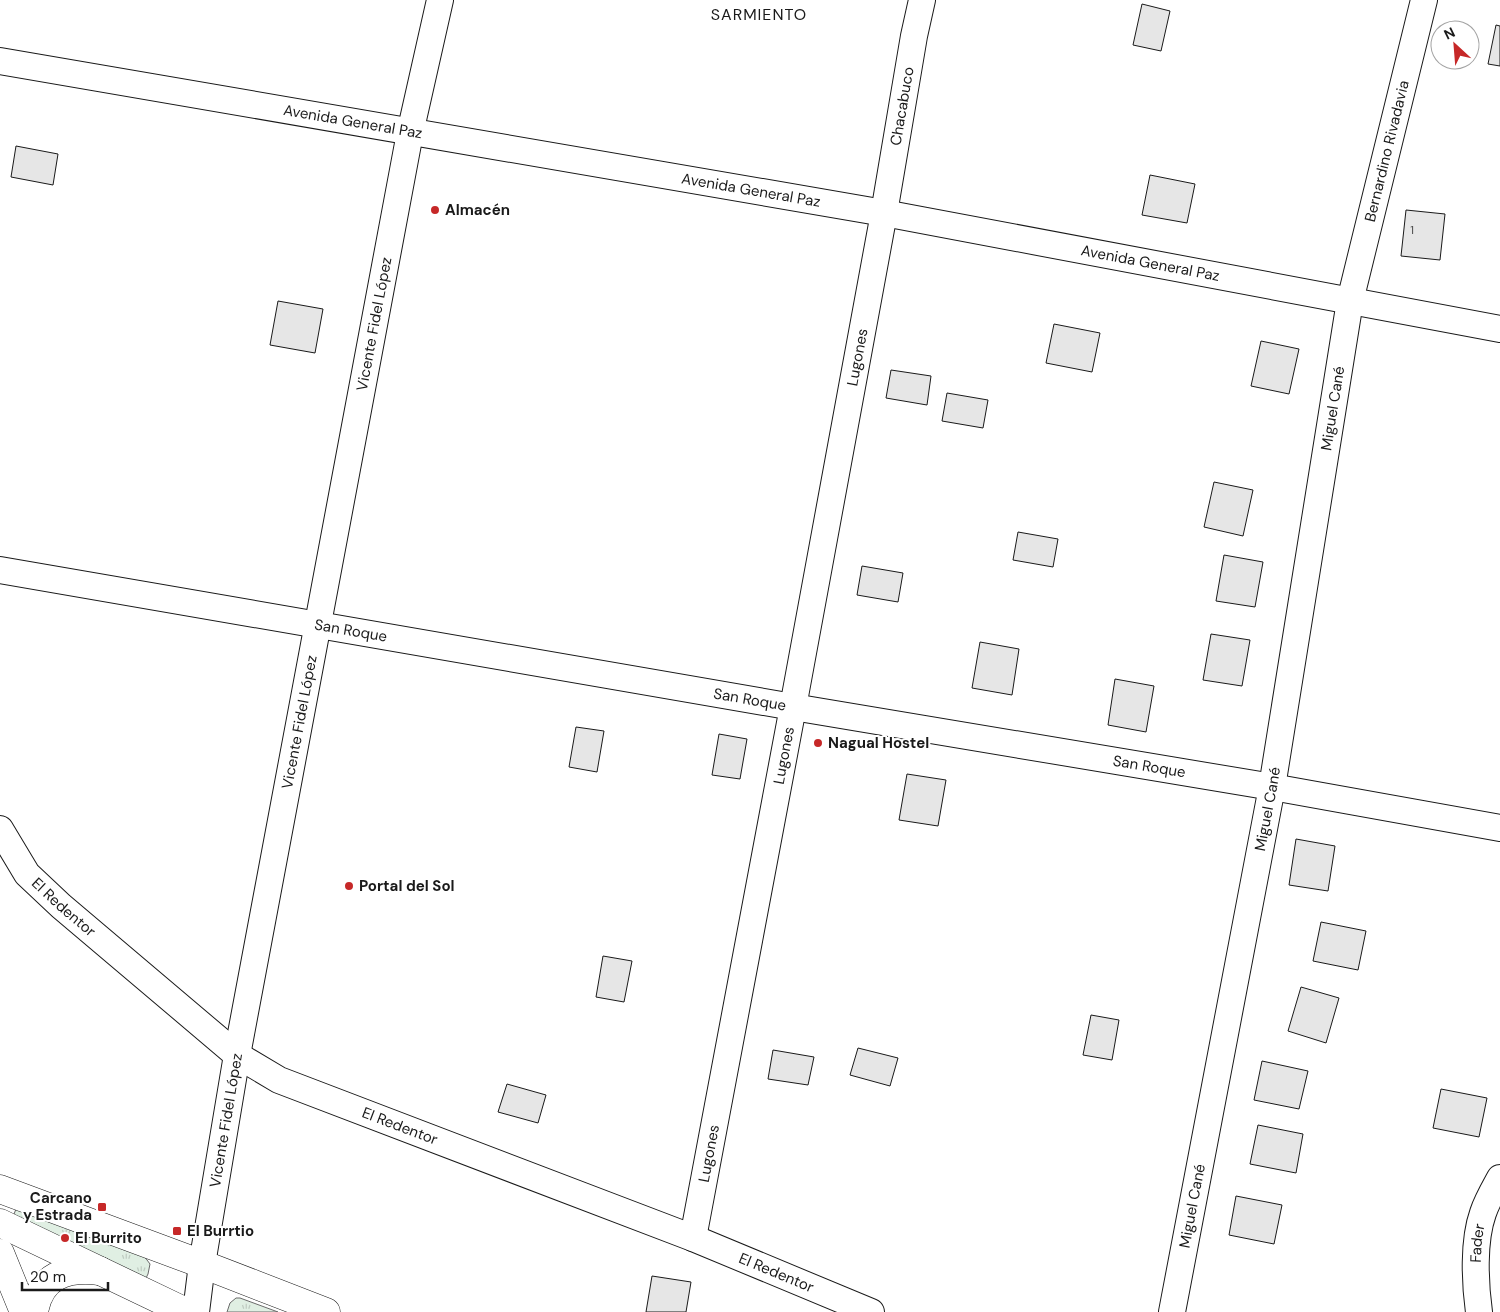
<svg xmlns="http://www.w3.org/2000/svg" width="1500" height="1312" font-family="'DM Sans',sans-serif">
  <defs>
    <pattern id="grass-tufts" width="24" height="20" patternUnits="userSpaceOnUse" patternTransform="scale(1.25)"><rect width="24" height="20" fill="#e0efe3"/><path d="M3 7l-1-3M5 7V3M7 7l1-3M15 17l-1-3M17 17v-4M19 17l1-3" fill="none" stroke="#c0ccc2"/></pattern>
  </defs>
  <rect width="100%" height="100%" fill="#fff"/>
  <g fill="url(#grass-tufts)" stroke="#6a6a6a">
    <path d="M17,1206L144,1256L150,1264L148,1274L146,1278L13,1217Z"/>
    <path d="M236,1298H240L278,1312H227L230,1303Z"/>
  </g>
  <g fill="#e6e6e6" stroke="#1a1a1a">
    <path d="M1142,4L1170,11L1161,51L1133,45Z"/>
    <path d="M1496,25L1500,26V66L1488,64Z"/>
    <path d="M16,146L58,154L53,185L11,177Z"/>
    <path d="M1150,175L1195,184L1187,223L1142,215Z"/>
    <path d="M1406,210L1445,214L1440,260L1401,256Z"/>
    <path d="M278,301L323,309L315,353L270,345Z"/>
    <path d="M1054,324L1100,333L1092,372L1046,363Z"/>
    <path d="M1261,341L1299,349L1289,394L1251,386Z"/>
    <path d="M891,370L931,376L927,405L886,398Z"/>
    <path d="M947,393L988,400L983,428L942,421Z"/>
    <path d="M1214,482L1253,490L1243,536L1204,527Z"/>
    <path d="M1018,532L1058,539L1053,567L1013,560Z"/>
    <path d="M1224,555L1263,562L1255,607L1216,601Z"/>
    <path d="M862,566L903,573L898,602L857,595Z"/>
    <path d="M1211,634L1250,640L1242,686L1203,680Z"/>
    <path d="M980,642L1019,649L1012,695L972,688Z"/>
    <path d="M1115,679L1154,686L1146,732L1108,725Z"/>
    <path d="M576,727L604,731L597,772L569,767Z"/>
    <path d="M719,734L747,739L740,779L712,775Z"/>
    <path d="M907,774L946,780L938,826L899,820Z"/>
    <path d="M1296,839L1335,846L1328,891L1289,885Z"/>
    <path d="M1321,922L1366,931L1358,970L1313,961Z"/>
    <path d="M603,956L632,961L624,1002L596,997Z"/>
    <path d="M1301,987L1339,998L1326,1043L1288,1031Z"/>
    <path d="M1091,1015L1119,1020L1112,1060L1083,1055Z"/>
    <path d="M858,1048L898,1058L890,1086L850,1075Z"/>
    <path d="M773,1050L814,1057L808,1085L768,1079Z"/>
    <path d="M1262,1061L1308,1071L1299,1109L1254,1100Z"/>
    <path d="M507,1084L546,1095L538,1123L498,1112Z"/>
    <path d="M1441,1089L1487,1098L1479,1137L1433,1128Z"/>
    <path d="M1258,1125L1303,1134L1296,1173L1250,1164Z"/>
    <path d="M1236,1196L1282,1205L1274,1244L1229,1235Z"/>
    <path d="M652,1276L691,1282L686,1312H646Z"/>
  </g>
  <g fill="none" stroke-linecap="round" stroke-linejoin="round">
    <defs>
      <g id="street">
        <path id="s1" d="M0,61L884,213L1500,329"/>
        <path id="s2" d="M0,570L793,707L1272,787L1500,828"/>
        <path id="s3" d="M0,829L27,874L61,906L237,1055L279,1080L693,1238L871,1312"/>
        <path id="s4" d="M693,1238L793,707L884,213L914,36L922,0"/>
        <path id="s5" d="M196,1312L202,1264L237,1055L410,133L440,0"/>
        <path id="s6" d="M1172,1312L1272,787L1350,301L1424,0"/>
        <path id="s7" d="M1479,1312C1475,1283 1473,1241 1483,1213C1487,1201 1494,1189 1500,1178"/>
      </g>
      <g id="secondary">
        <path d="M0,1189L202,1264L326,1312"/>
        <path d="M0,1223L186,1312"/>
      </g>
      <g id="primary">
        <path d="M0,1253L24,1312"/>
        <path d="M34,1312C40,1275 67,1267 100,1271"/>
      </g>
    </defs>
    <use href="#street" stroke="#1a1a1a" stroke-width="28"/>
    <use href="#secondary" stroke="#1a1a1a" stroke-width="29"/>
    <use href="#primary" stroke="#1a1a1a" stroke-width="29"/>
    <use href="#street" stroke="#fff" stroke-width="26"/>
    <use href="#secondary" stroke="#fff" stroke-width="28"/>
    <use href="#primary" stroke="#fff" stroke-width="28"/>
  </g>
  <g fill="#c62828" stroke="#fff" stroke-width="2">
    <circle cx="435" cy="210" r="5"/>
    <circle cx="818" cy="743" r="5"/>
    <circle cx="349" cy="886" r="5"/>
    <rect x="97" y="1202" width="10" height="10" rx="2.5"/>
    <rect x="172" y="1226" width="10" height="10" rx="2.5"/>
    <circle cx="65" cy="1238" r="5"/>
  </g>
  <g text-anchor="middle" stroke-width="4" stroke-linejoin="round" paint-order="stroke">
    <g font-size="12" fill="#4d4d4d">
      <text x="1412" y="234">1</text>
    </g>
    <g font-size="15" fill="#1a1a1a" stroke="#fff">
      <text dy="5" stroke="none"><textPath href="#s4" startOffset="1151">Chacabuco</textPath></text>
      <text dy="5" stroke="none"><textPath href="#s1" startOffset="358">Avenida General Paz</textPath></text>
      <text dy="5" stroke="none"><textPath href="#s6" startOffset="1181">Bernardino Rivadavia</textPath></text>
      <text dy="5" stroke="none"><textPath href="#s1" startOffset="762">Avenida General Paz</textPath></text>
      <text dy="5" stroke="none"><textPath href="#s1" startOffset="1168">Avenida General Paz</textPath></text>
      <text dy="5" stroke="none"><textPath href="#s5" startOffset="1004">Vicente Fidel López</textPath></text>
      <text dy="5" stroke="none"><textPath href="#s4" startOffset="896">Lugones</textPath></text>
      <text dy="5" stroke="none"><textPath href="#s6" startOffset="918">Miguel Cané</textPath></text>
      <text dy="5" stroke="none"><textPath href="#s2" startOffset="356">San Roque</textPath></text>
      <text dy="5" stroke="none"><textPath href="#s2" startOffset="761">San Roque</textPath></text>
      <text dy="5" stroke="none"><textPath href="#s5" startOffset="599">Vicente Fidel López</textPath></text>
      <text dy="5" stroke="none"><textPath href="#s4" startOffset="491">Lugones</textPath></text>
      <text dy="5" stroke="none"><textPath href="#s2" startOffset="1166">San Roque</textPath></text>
      <text dy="5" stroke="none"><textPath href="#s6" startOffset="512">Miguel Cané</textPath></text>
      <text dy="5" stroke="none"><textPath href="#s3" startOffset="102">El Redentor</textPath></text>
      <text dy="5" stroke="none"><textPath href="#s5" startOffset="194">Vicente Fidel López</textPath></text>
      <text dy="5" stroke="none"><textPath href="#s3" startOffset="508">El Redentor</textPath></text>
      <text dy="5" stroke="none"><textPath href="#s4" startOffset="86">Lugones</textPath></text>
      <text dy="5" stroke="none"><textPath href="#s6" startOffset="108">Miguel Cané</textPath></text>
      <text dy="5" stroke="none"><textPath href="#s7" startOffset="69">Fader</textPath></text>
      <text dy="5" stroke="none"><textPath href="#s3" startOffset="912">El Redentor</textPath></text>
    </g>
    <g font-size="15" font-weight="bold" fill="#1a1a1a" stroke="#fff" text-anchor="start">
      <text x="445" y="215">Almacén</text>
      <text x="828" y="748">Nagual Hostel</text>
      <text x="359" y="891">Portal del Sol</text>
      <text x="92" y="1203" text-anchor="end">Carcano<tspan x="92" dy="17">y Estrada</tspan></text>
      <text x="187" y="1236">El Burrtio</text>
      <text x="75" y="1243">El Burrito</text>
    </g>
    <g font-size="16" letter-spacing="1" fill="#1a1a1a" stroke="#fff">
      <text x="759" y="20">SARMIENTO</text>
    </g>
  </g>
  <g transform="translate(1455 45) rotate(334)"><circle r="24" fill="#ffffff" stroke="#a3a3a3"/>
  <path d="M0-4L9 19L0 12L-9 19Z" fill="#c62828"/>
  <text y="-8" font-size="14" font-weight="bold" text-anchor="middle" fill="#1a1a1a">N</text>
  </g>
  <path d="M22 1282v8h86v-8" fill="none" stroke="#1a1a1a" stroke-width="2.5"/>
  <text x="30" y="1282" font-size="15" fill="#1a1a1a" stroke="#ffffff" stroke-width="4" paint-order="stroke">20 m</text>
</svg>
